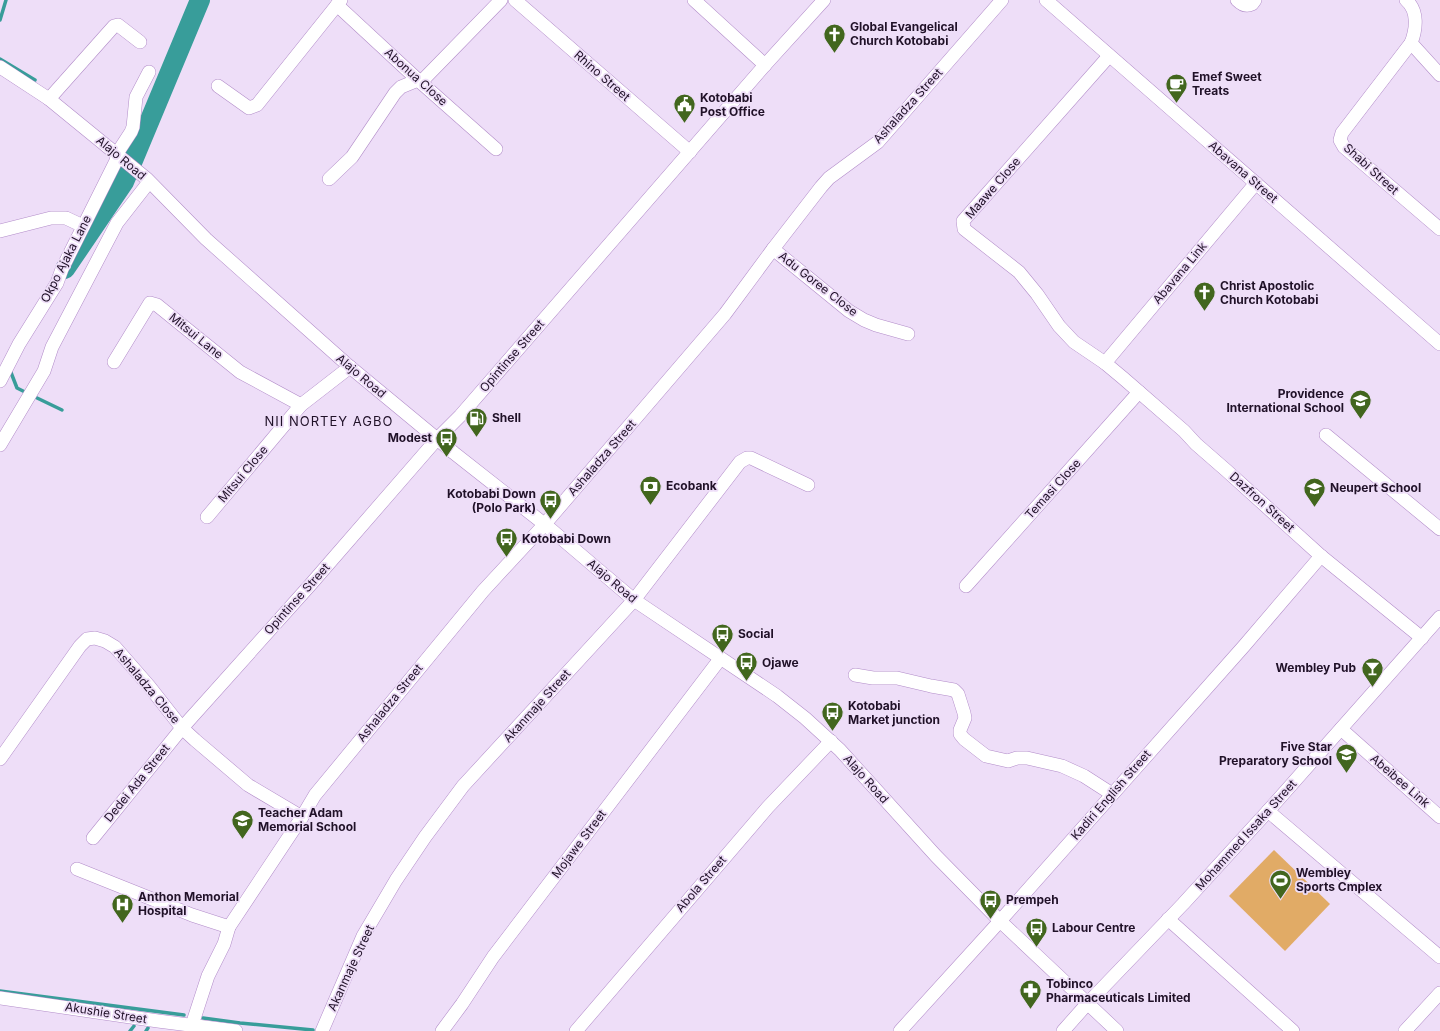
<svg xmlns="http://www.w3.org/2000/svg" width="1440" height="1031" font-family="Inter,sans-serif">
  <rect width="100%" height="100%" fill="#eedef8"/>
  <path fill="#e1ab66" d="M1274,850L1330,904L1285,951L1229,896Z"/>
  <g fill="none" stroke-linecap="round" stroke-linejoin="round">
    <g stroke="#389d9a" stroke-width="3.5">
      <path d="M0,20L6,0"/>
      <path d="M0,59L35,80"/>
      <path d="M10,370L17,388L25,392"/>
      <path d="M35,397L62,410"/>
      <path d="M0,991L184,1015"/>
      <path d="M203,1018L240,1023L313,1030"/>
      <path d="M130,1031L134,1026"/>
      <path d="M146,1031L148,1028"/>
    </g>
    <path stroke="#389d9a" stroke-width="20" d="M65,269L124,182L200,0"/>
    <defs>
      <g id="minor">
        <path d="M515,0L690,152"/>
        <path d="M694,0L765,65"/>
        <path d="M1046,0L1440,344"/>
        <path d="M1237,0C1242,5 1246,7 1252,4L1255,0"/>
        <path d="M1406,0C1419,11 1416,30 1411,43L1440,75"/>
        <path d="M337,5L418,80L496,149"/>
        <path d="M1411,43L1342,133L1340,140L1344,147L1440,229"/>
        <path d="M1109,56L963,221L964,229L1019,272L1037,294L1059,326L1074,342L1105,363L1123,378L1184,431L1196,444L1227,471L1321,556L1422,638"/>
        <path d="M0,67L49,99L147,179L206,239L350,367L454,453L548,527L634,600L777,696L805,718L840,750L936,856L1000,921L1117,1031"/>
        <path d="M421,82L501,0"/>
        <path d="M218,86L249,108L257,105L341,0"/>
        <path d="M49,99L114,26L118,25L140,42"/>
        <path d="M116,155L131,132L133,127L136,97L149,72"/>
        <path d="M329,179L352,157L395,93L401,87L418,80"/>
        <path d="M0,231L51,218H66L83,226"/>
        <path d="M773,249L849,311L864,320L876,325L908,334"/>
        <path d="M114,362L150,303L157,305L240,372L301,405"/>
        <path d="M1105,363L1256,183"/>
        <path d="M0,381L19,344L57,283L62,269L118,157"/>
        <path d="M1326,435L1440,529"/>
        <path d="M0,445L44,371L52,347L117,223L149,182"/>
        <path d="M207,517L301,405L350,367"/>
        <path d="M966,586L1139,392"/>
        <path d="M855,675L873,678H897L931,686L954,690L958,694L964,713L965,718L960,730V734L964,739L986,756L1008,761L1017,758H1027L1062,766L1084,776L1112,794"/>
        <path d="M1341,729L1440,817"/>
        <path d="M0,759L80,646L87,639L95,638L105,641L115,647L149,686L182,728L195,740L248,785L302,817"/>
        <path d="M1268,811L1440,957"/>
        <path d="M93,838L182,728L311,584L437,439L460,416L765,65L824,0"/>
        <path d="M77,869L192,915L229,927"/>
        <path d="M1168,919L1293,1031"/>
        <path d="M0,998L158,1021L236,1031"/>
        <path d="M192,1025L208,976L224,944L229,927L302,817L315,795L483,591L544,525L725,314L773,249L821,187L829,178L878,142L1002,0"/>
        <path d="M322,1031L363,936L396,880L425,837L463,786L634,600L740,462L747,458H751L808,485"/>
        <path d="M442,1031L462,1004L493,957L720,659"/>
        <path d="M576,1031L768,807L831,741"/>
        <path d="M900,1031L1000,921L1244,646L1321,556"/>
        <path d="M1063,1031L1087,1004L1183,904L1268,811L1440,617"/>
        <path d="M1405,1031L1440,993"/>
      </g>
    </defs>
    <use href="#minor" stroke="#b28cc9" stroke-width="14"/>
    <use href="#minor" stroke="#fff" stroke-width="13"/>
  </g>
  <defs>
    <symbol id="church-pin" viewBox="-11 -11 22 30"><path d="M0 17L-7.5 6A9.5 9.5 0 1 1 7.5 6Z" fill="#42661e" stroke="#eedef8"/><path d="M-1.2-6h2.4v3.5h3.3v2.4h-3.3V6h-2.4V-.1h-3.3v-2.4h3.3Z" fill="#fff"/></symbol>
    <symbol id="cafe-pin" viewBox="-11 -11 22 30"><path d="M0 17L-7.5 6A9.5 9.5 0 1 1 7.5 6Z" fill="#42661e" stroke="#eedef8"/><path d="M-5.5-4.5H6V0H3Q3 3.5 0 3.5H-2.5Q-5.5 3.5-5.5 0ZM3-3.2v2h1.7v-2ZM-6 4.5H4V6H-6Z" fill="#fff"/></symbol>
    <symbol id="civic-pin" viewBox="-11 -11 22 30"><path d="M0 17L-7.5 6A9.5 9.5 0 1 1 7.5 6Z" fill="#42661e" stroke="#eedef8"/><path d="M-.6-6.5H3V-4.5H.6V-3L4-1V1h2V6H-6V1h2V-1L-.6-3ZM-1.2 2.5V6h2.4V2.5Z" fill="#fff"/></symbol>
    <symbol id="school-pin" viewBox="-11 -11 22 30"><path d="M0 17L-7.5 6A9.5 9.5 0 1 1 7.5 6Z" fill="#42661e" stroke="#eedef8"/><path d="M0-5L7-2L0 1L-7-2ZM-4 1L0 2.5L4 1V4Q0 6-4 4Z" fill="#fff"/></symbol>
    <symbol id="fuel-pin" viewBox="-11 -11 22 30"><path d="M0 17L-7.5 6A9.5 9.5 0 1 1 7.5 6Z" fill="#42661e" stroke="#eedef8"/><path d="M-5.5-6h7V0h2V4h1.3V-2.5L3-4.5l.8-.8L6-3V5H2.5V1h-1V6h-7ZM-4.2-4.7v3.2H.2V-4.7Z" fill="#fff"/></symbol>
    <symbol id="bus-pin" viewBox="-11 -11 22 30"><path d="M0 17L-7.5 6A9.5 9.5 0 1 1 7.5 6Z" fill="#42661e" stroke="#eedef8"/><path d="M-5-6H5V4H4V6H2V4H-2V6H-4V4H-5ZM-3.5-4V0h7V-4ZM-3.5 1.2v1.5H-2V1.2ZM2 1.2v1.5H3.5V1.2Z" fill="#fff"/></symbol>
    <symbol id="bank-pin" viewBox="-11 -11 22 30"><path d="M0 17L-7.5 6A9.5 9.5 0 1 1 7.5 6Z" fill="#42661e" stroke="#eedef8"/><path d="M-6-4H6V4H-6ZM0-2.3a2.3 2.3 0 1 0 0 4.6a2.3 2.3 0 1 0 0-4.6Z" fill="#fff"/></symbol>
    <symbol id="bar-pin" viewBox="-11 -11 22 30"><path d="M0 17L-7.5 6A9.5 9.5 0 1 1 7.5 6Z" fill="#42661e" stroke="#eedef8"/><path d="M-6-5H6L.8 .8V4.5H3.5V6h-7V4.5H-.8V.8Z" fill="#fff"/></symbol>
    <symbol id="stadium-pin" viewBox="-11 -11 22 30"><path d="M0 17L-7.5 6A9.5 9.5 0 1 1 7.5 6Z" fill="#42661e" stroke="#eedef8"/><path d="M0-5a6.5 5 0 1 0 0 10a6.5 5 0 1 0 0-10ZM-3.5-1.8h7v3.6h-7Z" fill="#fff"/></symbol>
    <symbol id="hospital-pin" viewBox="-11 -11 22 30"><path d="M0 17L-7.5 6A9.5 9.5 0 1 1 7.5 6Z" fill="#42661e" stroke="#eedef8"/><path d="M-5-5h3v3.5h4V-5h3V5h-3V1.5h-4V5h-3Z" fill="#fff"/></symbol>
    <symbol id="pharmacy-pin" viewBox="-11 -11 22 30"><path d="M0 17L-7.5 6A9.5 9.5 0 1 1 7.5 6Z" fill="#42661e" stroke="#eedef8"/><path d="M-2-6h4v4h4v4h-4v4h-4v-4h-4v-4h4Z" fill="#fff"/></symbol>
  </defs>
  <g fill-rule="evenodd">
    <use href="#church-pin" x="822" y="22" width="25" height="34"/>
    <use href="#cafe-pin" x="1164" y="72" width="25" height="34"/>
    <use href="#civic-pin" x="672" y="92" width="25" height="34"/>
    <use href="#church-pin" x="1192" y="280" width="25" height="34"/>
    <use href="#school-pin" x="1348" y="388" width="25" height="34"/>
    <use href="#fuel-pin" x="464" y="406" width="25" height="34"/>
    <use href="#bus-pin" x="434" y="426" width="25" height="34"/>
    <use href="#bank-pin" x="638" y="474" width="25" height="34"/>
    <use href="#school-pin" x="1302" y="476" width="25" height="34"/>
    <use href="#bus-pin" x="538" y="488" width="25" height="34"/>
    <use href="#bus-pin" x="494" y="526" width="25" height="34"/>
    <use href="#bus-pin" x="710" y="622" width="25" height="34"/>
    <use href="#bus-pin" x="734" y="650" width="25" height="34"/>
    <use href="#bar-pin" x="1360" y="656" width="25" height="34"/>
    <use href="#bus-pin" x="820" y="700" width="25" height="34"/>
    <use href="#school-pin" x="1334" y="742" width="25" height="34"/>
    <use href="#school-pin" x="230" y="808" width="25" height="34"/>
    <use href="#stadium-pin" x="1268" y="868" width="25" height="34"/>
    <use href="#bus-pin" x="978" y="888" width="25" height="34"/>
    <use href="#hospital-pin" x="110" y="892" width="25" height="34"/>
    <use href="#bus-pin" x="1024" y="916" width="25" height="34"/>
    <use href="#pharmacy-pin" x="1018" y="978" width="25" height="34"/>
  </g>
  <g text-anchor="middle" stroke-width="3.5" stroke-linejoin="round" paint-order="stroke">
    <g font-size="12" font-weight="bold" fill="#201128" stroke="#eedef8" text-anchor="start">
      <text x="850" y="31">Global Evangelical<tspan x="850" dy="14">Church Kotobabi</tspan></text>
      <text x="1192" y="81">Emef Sweet<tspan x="1192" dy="14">Treats</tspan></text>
      <text x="700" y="102">Kotobabi<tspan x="700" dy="14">Post Office</tspan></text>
      <text x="1220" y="290">Christ Apostolic<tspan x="1220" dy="14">Church Kotobabi</tspan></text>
      <text x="1344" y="398" text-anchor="end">Providence<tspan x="1344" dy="14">International School</tspan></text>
      <text x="492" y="422">Shell</text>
      <text x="432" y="442" text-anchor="end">Modest</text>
      <text x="666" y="490">Ecobank</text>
      <text x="1330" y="492">Neupert School</text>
      <text x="536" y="498" text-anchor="end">Kotobabi Down<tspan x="536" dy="14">(Polo Park)</tspan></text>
      <text x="522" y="543">Kotobabi Down</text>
      <text x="738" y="638">Social</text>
      <text x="762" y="667">Ojawe</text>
      <text x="1356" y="672" text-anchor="end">Wembley Pub</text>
      <text x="848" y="710">Kotobabi<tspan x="848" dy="14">Market junction</tspan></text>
      <text x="1332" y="751" text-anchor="end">Five Star<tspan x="1332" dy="14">Preparatory School</tspan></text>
      <text x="258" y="817">Teacher Adam<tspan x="258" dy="14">Memorial School</tspan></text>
      <text x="1296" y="877">Wembley<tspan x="1296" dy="14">Sports Cmplex</tspan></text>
      <text x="138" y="901">Anthon Memorial<tspan x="138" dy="14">Hospital</tspan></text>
      <text x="1006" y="904">Prempeh</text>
      <text x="1052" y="932">Labour Centre</text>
      <text x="1046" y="988">Tobinco<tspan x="1046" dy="14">Pharmaceuticals Limited</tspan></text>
    </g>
    <g font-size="12" fill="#201128" stroke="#eedef8">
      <text transform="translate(602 76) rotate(41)" y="4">Rhino Street</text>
      <text transform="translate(416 77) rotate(42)" y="4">Abonua Close</text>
      <text transform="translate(908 106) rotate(-48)" y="4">Ashaladza Street</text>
      <text transform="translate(121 158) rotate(40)" y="4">Alajo Road</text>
      <text transform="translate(1371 169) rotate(42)" y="4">Shabi Street</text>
      <text transform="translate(1243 172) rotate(41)" y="4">Abavana Street</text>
      <text transform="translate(993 188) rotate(-49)" y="4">Maawe Close</text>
      <text transform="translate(66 259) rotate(-63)" y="4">Okpo Ajaka Lane</text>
      <text transform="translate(1180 273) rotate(-50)" y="4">Abavana Link</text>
      <text transform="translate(818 284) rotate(38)" y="4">Adu Goree Close</text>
      <text transform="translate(196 336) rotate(39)" y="4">Mitsui Lane</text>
      <text transform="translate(512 356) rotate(-49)" y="4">Opintinse Street</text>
      <text transform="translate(361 376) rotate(40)" y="4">Alajo Road</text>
      <text transform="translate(602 458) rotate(-49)" y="4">Ashaladza Street</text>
      <text transform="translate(243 474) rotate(-50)" y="4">Mitsui Close</text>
      <text transform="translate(1053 489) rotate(-48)" y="4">Temasi Close</text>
      <text transform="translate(1262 502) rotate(42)" y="4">Dazfron Street</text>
      <text transform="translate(612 581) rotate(40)" y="4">Alajo Road</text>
      <text transform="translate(297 599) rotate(-48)" y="4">Opintinse Street</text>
      <text transform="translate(147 686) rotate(50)" y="4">Ashaladza Close</text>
      <text transform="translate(390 703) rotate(-51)" y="4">Ashaladza Street</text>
      <text transform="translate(537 706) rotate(-48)" y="4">Akanmaje Street</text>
      <text transform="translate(866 779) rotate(48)" y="4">Alajo Road</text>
      <text transform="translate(1400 781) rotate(41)" y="4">Abeibee Link</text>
      <text transform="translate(137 783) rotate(-51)" y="4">Dedei Ada Street</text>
      <text transform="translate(1111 795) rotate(-49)" y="4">Kadiri English Street</text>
      <text transform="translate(1246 835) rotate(-48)" y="4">Mohammed Issaka Street</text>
      <text transform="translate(579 844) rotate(-53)" y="4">Mojawe Street</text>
      <text transform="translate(701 884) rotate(-49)" y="4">Abola Street</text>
      <text transform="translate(351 968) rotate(-65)" y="4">Akanmaje Street</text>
      <text transform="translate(106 1013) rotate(9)" y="4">Akushie Street</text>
    </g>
    <g font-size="13" letter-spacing="1" fill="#201128" stroke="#eedef8">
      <text x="329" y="426">NII NORTEY AGBO</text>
    </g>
  </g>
</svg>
